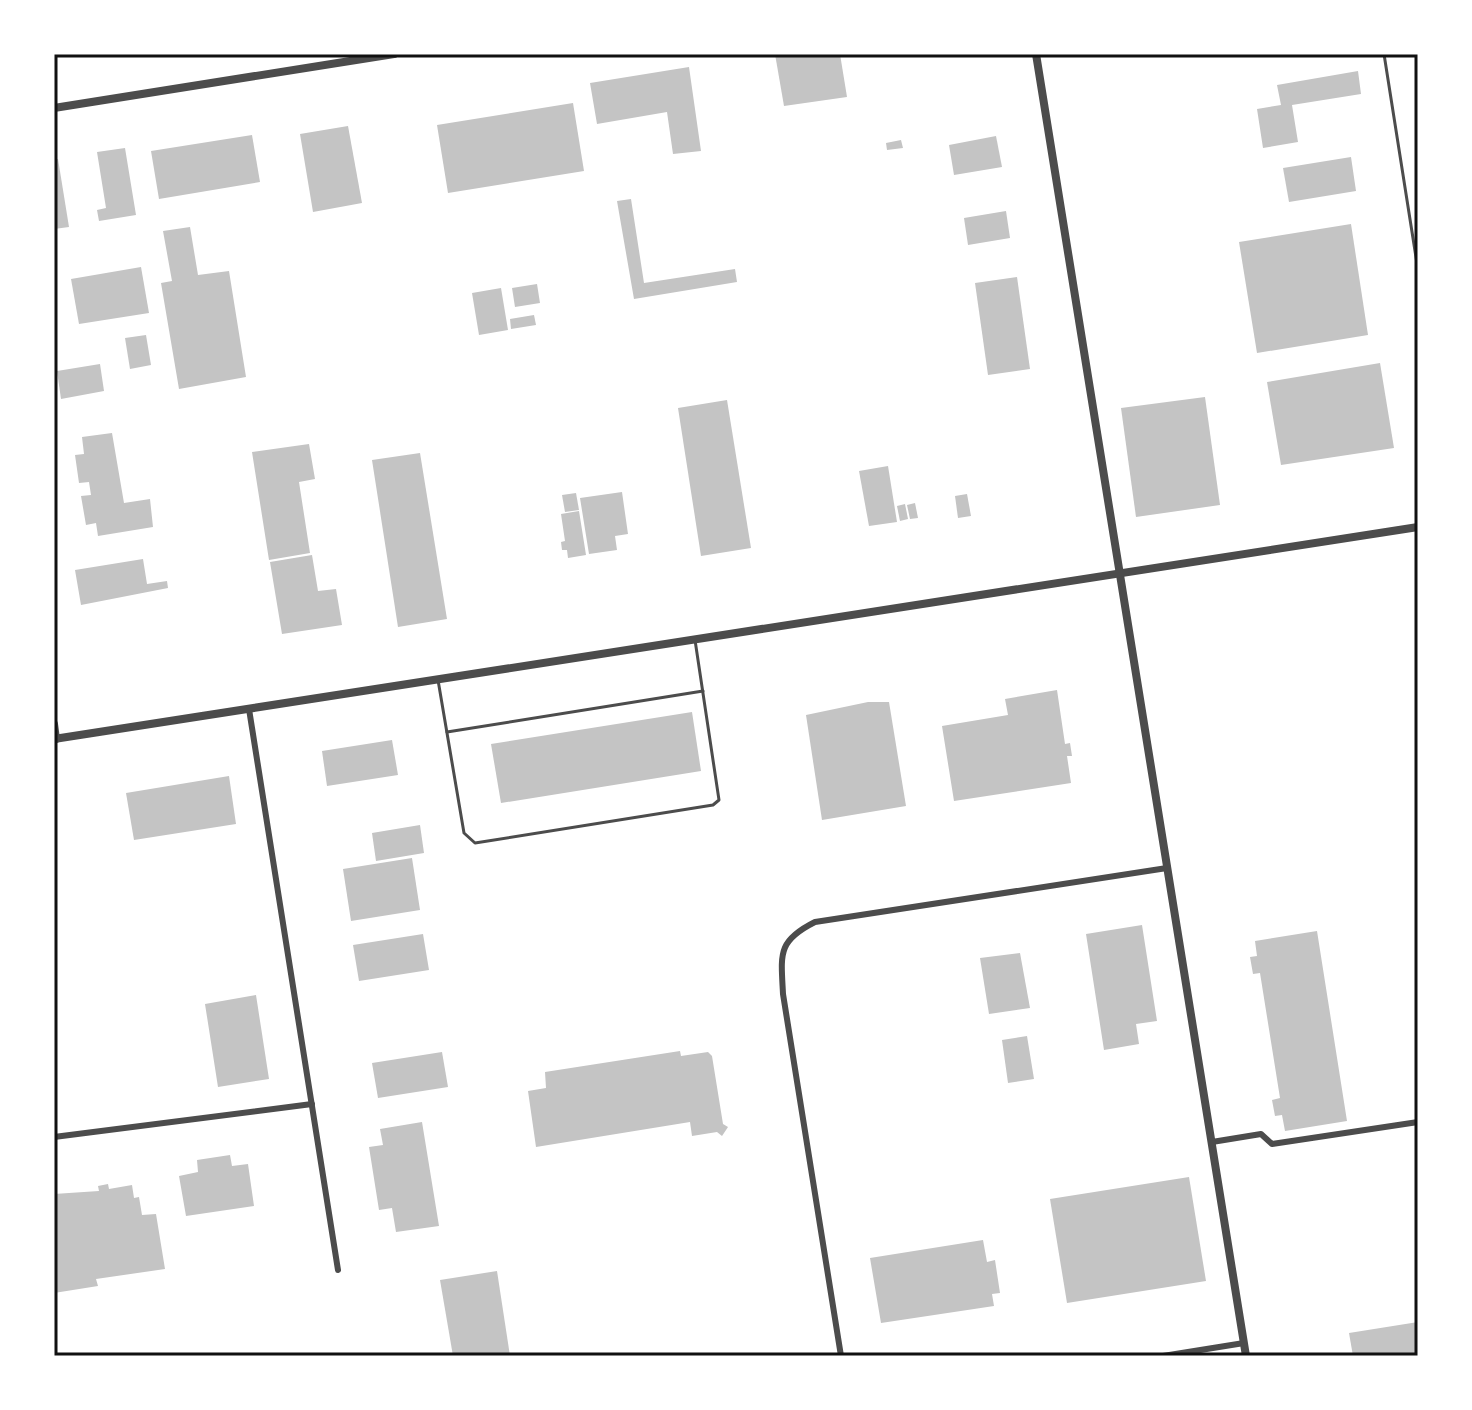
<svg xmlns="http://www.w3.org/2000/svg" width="1472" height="1410" font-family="'IBM Plex Sans',sans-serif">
  <rect width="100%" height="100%" fill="#fff"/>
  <g fill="#c4c4c4">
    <path d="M775,54H840L847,97L784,106Z"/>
    <path d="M689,67L701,151L673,154L667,112L597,124L590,83Z"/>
    <path d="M1358,71L1361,94L1292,105L1298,142L1263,148L1257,109L1281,105L1277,85Z"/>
    <path d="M573,103L584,171L448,193L437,125Z"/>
    <path d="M348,126L362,203L313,212L300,134Z"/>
    <path d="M252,135L260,182L159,199L151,151Z"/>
    <path d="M996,136L1002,167L954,175L949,145Z"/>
    <path d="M901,140L903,148L887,150L886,143Z"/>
    <path d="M125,148L136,215L99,221L97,210L106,208L97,152Z"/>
    <path d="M1351,157L1356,191L1289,202L1283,168Z"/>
    <path d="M58,159L69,227L54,229V160Z"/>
    <path d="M631,199L644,283L735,269L737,282L634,299L617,201Z"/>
    <path d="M1006,211L1010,238L968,245L964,218Z"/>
    <path d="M1351,224L1368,335L1257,353L1239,242Z"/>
    <path d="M190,227L198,275L229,271L246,377L179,389L161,283L172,281L163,231Z"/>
    <path d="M141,267L149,313L79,324L71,279Z"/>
    <path d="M1017,277L1030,369L988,375L975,283Z"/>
    <path d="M537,284L540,303L515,307L512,288Z"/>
    <path d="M501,288L508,330L479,335L472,293Z"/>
    <path d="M534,315L536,325L511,329L510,319Z"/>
    <path d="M146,335L151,365L130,369L125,338Z"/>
    <path d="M1380,363L1394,448L1281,465L1267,382Z"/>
    <path d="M100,364L104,391L61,399L57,371Z"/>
    <path d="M1205,397L1220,505L1136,517L1121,408Z"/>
    <path d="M727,400L751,548L701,556L678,408Z"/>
    <path d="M112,433L124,503L150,499L153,527L98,536L96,523L86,525L81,496L91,495L89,482L79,483L75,455L84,454L82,437Z"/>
    <path d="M309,444L315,479L299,482L310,553L269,560L252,452Z"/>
    <path d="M420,453L447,619L398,627L372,460Z"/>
    <path d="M888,466L897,522L869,526L859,471Z"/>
    <path d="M622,492L628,534L615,536L617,550L589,554L580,498Z"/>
    <path d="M576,493L579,510L565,512L562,495Z"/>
    <path d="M967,494L971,516L958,518L955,496Z"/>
    <path d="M915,503L918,518L910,519L907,505Z"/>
    <path d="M905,504L908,519L900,521L897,506Z"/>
    <path d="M579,511L586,555L568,558L567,550H562L561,542L565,541L561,514Z"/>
    <path d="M312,555L318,591L336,589L342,625L282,634L270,562Z"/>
    <path d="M143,559L147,584L167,581L168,588L81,605L75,570Z"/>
    <path d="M1057,690L1065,744L1070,743L1072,756H1067L1071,783L954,801L942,726L1008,715L1005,699Z"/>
    <path d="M868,702H889L906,806L822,820L806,715Z"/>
    <path d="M692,712L701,771L501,803L491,744Z"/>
    <path d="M392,740L398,775L327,786L322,751Z"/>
    <path d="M229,776L236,824L134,840L126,793Z"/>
    <path d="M420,825L424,853L376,861L372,833Z"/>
    <path d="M412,858L420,910L351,921L343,869Z"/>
    <path d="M1142,925L1157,1021L1136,1024L1139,1044L1104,1050L1086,934Z"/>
    <path d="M1317,931L1347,1121L1285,1131L1282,1115L1275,1116L1272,1100L1280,1098L1260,973L1253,974L1250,957L1257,956L1255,941Z"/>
    <path d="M423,934L429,970L359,981L353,945Z"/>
    <path d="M1020,953L1030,1008L989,1014L980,958Z"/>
    <path d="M256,995L269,1079L218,1087L205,1004Z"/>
    <path d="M1027,1036L1034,1079L1008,1083L1002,1040Z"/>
    <path d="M680,1051L681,1056L708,1052L712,1056L723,1124L728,1127L722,1136L717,1132L692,1136L690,1122L536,1147L528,1091L546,1088L545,1072Z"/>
    <path d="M442,1052L448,1087L378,1098L372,1063Z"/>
    <path d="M422,1122L439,1226L396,1232L392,1208L379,1210L369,1147L383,1145L380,1129Z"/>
    <path d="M230,1155L232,1166L248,1164L254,1206L186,1216L179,1176L198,1172L197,1160Z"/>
    <path d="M1189,1177L1206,1281L1067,1303L1050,1199Z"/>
    <path d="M108,1184L109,1189L132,1185L134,1198L139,1197L142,1215L156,1214L165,1269L96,1279L98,1286L54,1293V1194L99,1191L98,1186Z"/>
    <path d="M983,1240L987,1262L995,1260L1000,1293L992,1294L994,1306L881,1323L870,1258Z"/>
    <path d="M497,1271L510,1356H453L440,1280Z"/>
    <path d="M1418,1322V1356H1353L1349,1333Z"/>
  </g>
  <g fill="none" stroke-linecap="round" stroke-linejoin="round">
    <g stroke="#4c4c4c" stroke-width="3">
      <path d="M1384,54L1418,270"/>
      <path d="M438,680L464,833L475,843L713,805L719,800L695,640"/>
      <path d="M447,732L703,691"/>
    </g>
    <g stroke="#4c4c4c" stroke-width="6">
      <path d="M249,709L338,1270"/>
      <path d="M54,1137L312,1104"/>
      <path d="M1212,1142L1261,1134L1272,1144L1418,1122"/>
      <path d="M841,1356L783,994C781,954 777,941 815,922L1167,868"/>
      <path d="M1163,1356L1244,1343"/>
    </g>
    <g stroke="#4c4c4c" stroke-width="8">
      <path d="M1036,54L1246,1356"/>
      <path d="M54,108L394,54"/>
      <path d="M54,724L56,739"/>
      <path d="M54,739L1418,527"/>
    </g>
  </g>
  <rect width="1472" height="1410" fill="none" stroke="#ffffff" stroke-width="112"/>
  <rect x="56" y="56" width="1360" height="1298" fill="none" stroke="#111" stroke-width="3"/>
</svg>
